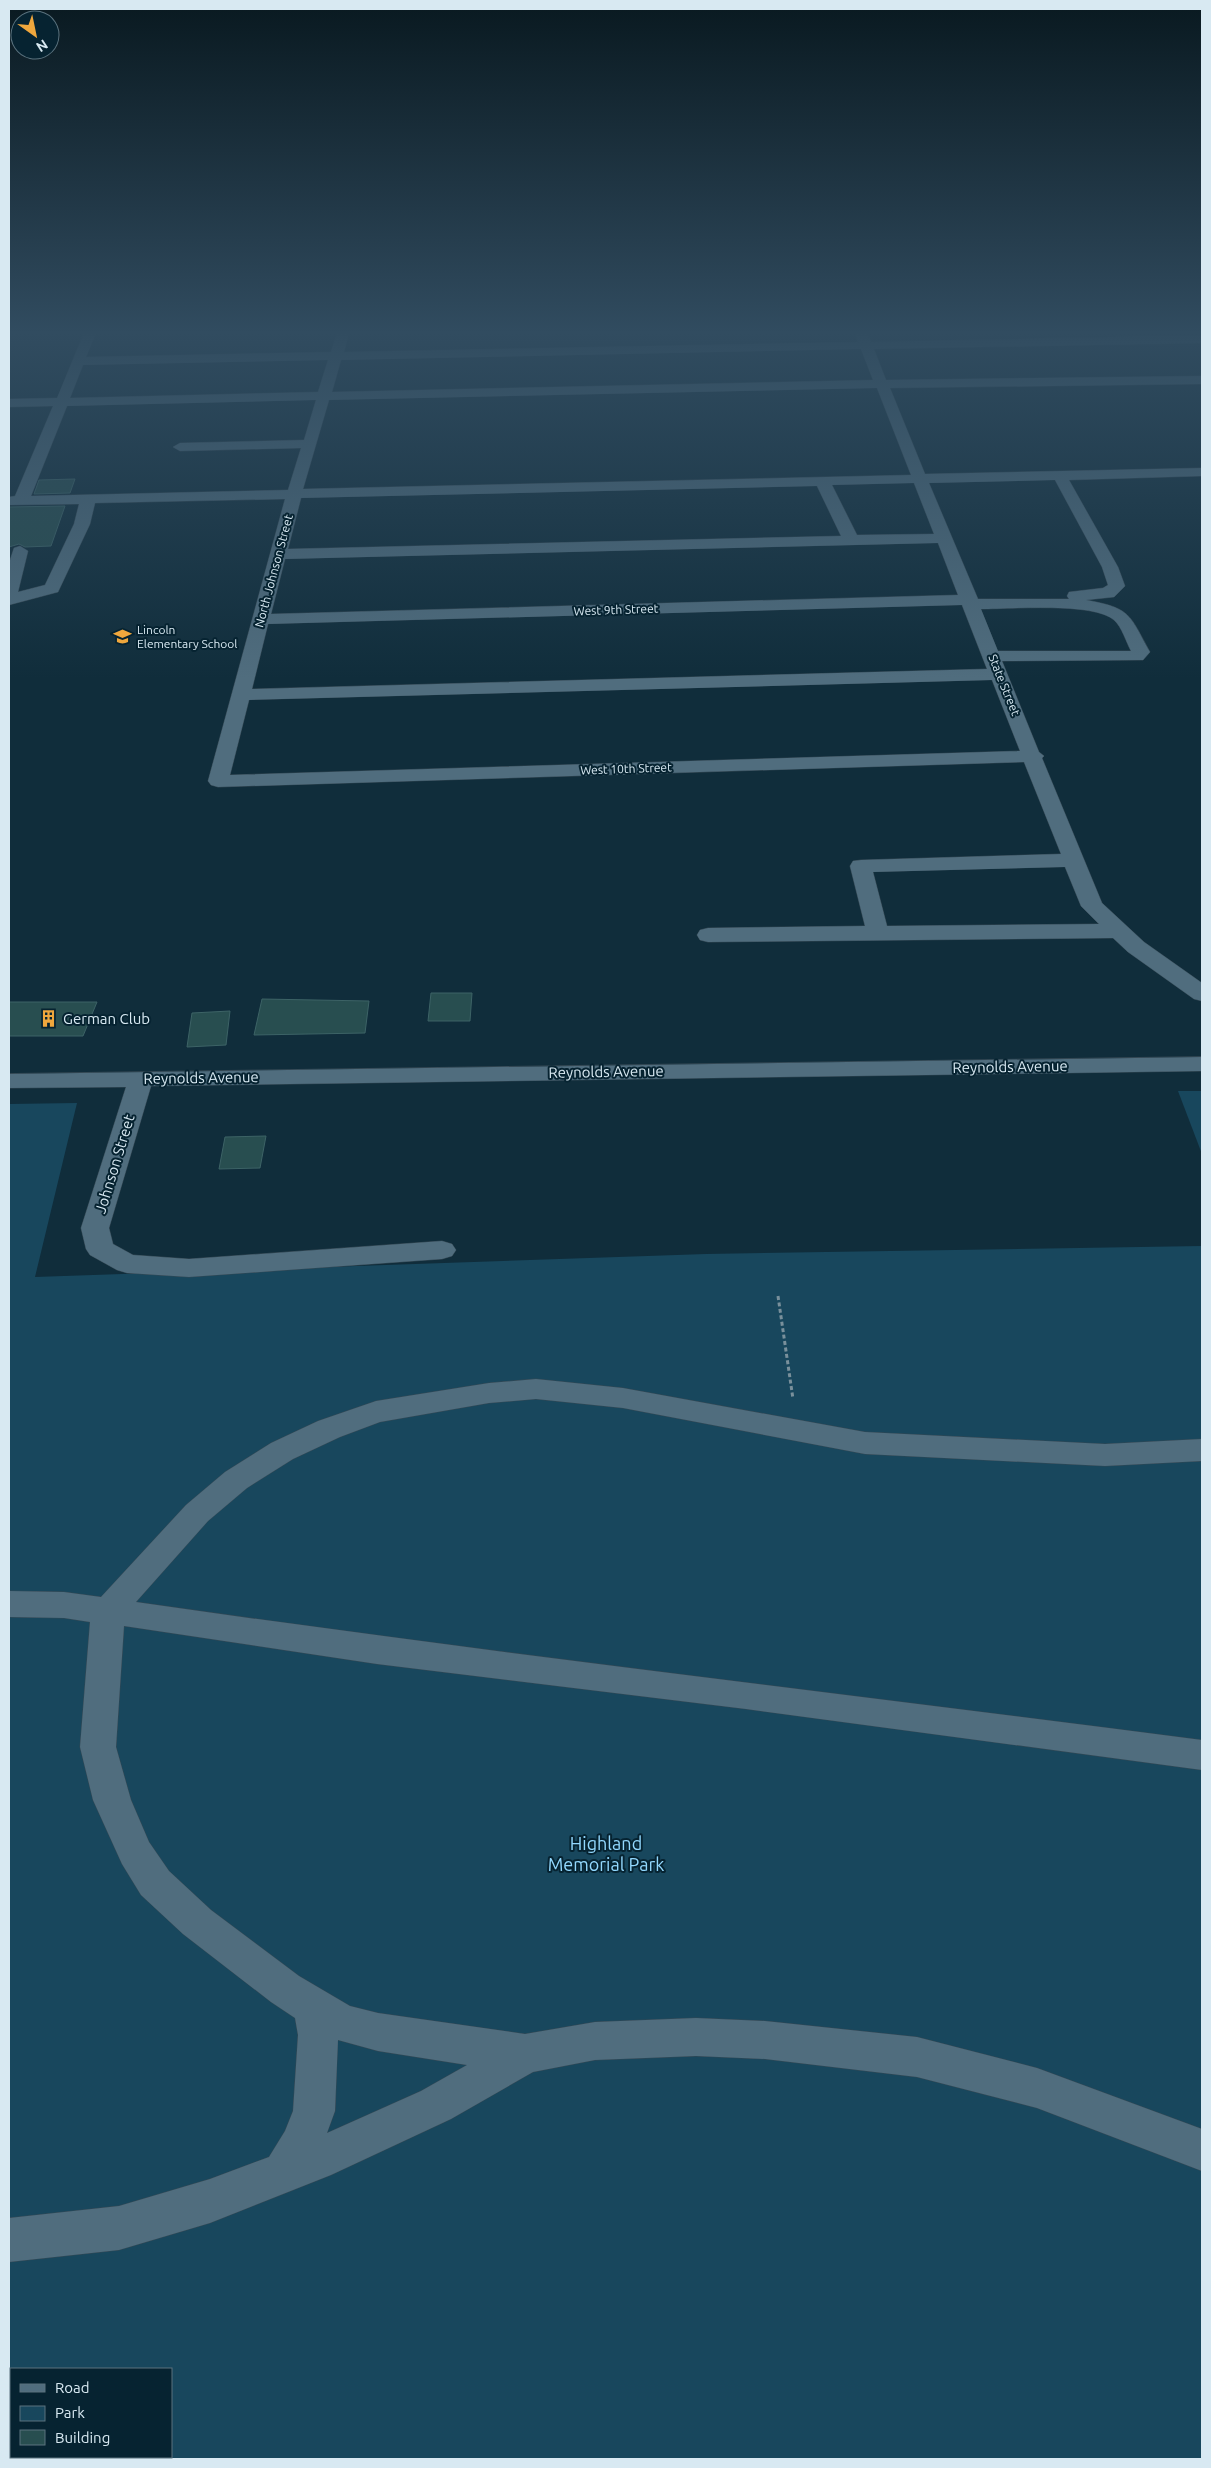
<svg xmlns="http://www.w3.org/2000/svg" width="1211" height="2468" font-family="Ubuntu,sans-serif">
  <rect width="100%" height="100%" fill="#102d3b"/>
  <g fill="#18475d" fill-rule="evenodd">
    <path d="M1178,1091H1202V1154Z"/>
    <path d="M77,1103L35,1277L706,1254L1202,1246V2459H9V1104ZM11,2369H171V2457H11Z"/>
  </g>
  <g fill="#284e50" stroke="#3d6366">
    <path d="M75,479L70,493L34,494L39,480Z"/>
    <path d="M65,506L51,546L25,547L19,544L9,547V507Z"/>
    <path d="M431,993H472L470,1021H428Z"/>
    <path d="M262,999L369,1001L365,1033L254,1035Z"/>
    <path d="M9,1002H97L83,1036H9Z"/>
    <path d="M230,1011L226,1045L187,1047L192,1013Z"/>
    <path d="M266,1136L260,1168L219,1169L225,1137Z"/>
  </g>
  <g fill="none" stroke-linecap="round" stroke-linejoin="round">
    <defs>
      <g id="minor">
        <path d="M84,333H96L86,357L331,352L337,333H349L344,352L858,342L855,333H867L871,342L1202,335V343L874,349L886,380L1202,376V384L890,388L925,474L1202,468V476L1069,480L1118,567L1125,586L1114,597L1086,600C1131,608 1129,614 1150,652L1143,660L1002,661L1039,752L1044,756L1042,758L1102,903L1144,942L1202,983V1001L1194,999L1128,952L1113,938L708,942L700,940L697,935L700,930L708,928L865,926L850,866L853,861L861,860L1061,854L1024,762L218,787L211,785L208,781L285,499L95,503L90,524L58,592L9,605V563L14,548L20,546L28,551L18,592L45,585L74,524L79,504L9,505V497L15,496L53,406L9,407V399L57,398ZM861,349L873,380L332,392L341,360ZM328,360L318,392L70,398L83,365ZM877,388L911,475L303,489L329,400ZM316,400L304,440L180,443L173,447L180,451L301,448L288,490L31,496L67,406ZM1055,480L1102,567L1108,585L1103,588L1069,592L1067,596L1069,599H978L929,483ZM914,483L934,534L857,535L832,485ZM817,486L841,536L288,549L301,498ZM938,543L958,595L271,614L285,559ZM962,605L987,669L252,689L268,624ZM981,609C1010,609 1094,602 1114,620C1122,627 1126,642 1131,651H998ZM992,680L1020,751L230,775L249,700ZM1065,867L1081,906L1099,924L887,926L873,872Z"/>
        <path d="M1202,1057V1071L151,1086L109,1228L113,1244L133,1255L189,1259L442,1241L452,1244L456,1250L452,1256L442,1259L189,1277L127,1273L117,1270L90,1255L86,1249L81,1228L126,1087L9,1088V1074Z"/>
        <path d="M536,1379L623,1388L865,1432L1105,1444L1202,1439V1461L1105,1466L865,1454L623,1408L536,1399L489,1403L380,1422L340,1437L293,1459L247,1488L208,1521L136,1602C491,1653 847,1694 1202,1740V1770L746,1709L377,1664L124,1626L116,1747L131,1800L149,1842L169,1871L211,1910L299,1976L350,2006L378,2013L525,2034L595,2022L696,2018L765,2021L917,2037L1037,2068L1202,2129V2171L1037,2108L917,2077L765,2059L696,2056L595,2060L533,2072L451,2119L331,2175L210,2223L119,2250L9,2262V2218L119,2206L210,2179L269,2157L285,2131L293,2111L298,2035L295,2018L271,2002L183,1934L141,1895L122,1864L93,1800L80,1747L90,1622L64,1618L9,1617V1591L64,1592L101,1597L186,1505L225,1472L271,1443L318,1421L376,1401L489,1383ZM338,2040L378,2051L467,2065L421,2091L327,2133L335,2111Z"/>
      </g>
    </defs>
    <use href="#minor" stroke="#344854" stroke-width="1"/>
    <path stroke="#79909b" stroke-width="3" stroke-dasharray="4 2.5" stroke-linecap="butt" d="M778,1296L793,1399"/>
    <use href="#minor" fill="#506d7e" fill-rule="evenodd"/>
  </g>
  <linearGradient id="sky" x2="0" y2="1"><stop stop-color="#091920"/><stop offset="0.49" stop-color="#314c60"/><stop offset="1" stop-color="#314c60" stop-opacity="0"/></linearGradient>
  <rect width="1211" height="679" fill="url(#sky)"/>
  <defs>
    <symbol id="school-bare" viewBox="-9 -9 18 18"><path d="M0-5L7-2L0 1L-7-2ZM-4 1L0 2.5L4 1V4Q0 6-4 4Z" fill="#efa73d" stroke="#062331" stroke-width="2.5" paint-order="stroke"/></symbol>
    <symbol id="building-bare" viewBox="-9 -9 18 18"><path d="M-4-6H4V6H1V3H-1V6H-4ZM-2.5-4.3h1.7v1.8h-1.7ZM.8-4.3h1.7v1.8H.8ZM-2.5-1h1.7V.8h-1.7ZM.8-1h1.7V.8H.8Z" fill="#efa73d" stroke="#062331" stroke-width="2.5" paint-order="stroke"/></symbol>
  </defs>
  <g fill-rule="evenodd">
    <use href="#school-bare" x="110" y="624" width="25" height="25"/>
    <use href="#building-bare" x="36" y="1006" width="25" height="25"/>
  </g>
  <g text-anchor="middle" stroke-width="4" stroke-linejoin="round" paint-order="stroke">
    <g font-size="12" fill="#d8e9f2" stroke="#062331">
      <text transform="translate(274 571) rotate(-75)" y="4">North Johnson Street</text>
      <text transform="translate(616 610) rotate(-2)" y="4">West 9th Street</text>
      <text transform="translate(1004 685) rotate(68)" y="4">State Street</text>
      <text transform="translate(626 769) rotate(-2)" y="4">West 10th Street</text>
    </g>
    <g font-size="12" fill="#d8e9f2" stroke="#062331" text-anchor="start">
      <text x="137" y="634">Lincoln<tspan x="137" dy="14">Elementary School</tspan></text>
    </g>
    <g font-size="15" fill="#d8e9f2" stroke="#062331" text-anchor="start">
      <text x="63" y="1024">German Club</text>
    </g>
    <g font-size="15" fill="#d8e9f2" stroke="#062331">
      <text transform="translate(1010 1067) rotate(-1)" y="5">Reynolds Avenue</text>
      <text transform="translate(606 1072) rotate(-1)" y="5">Reynolds Avenue</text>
      <text transform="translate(201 1078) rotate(-1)" y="5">Reynolds Avenue</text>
      <text transform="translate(115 1164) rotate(-73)" y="5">Johnson Street</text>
    </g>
    <g font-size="18" fill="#92d8fe" stroke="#062331">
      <text x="606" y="1850">Highland<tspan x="606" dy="21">Memorial Park</tspan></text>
    </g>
  </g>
  <rect width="1211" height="2468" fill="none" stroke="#d8e9f2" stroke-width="20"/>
  <rect x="10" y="2368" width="162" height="90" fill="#062331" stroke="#5a727e"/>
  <rect x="20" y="2384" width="25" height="8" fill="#506d7e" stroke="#5a727e"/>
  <text x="55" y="2393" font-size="15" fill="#d8e9f2">Road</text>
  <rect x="20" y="2406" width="25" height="15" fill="#18475d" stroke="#5a727e"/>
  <text x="55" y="2418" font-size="15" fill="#d8e9f2">Park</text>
  <rect x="20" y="2430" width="25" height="15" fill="#284e50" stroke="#5a727e"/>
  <text x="55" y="2443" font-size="15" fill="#d8e9f2">Building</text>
  <g transform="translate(35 35) rotate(147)"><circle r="24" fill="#062331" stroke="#5a727e"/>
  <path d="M0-4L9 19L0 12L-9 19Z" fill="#efa73d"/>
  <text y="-8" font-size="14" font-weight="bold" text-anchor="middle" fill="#d8e9f2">N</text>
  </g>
</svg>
